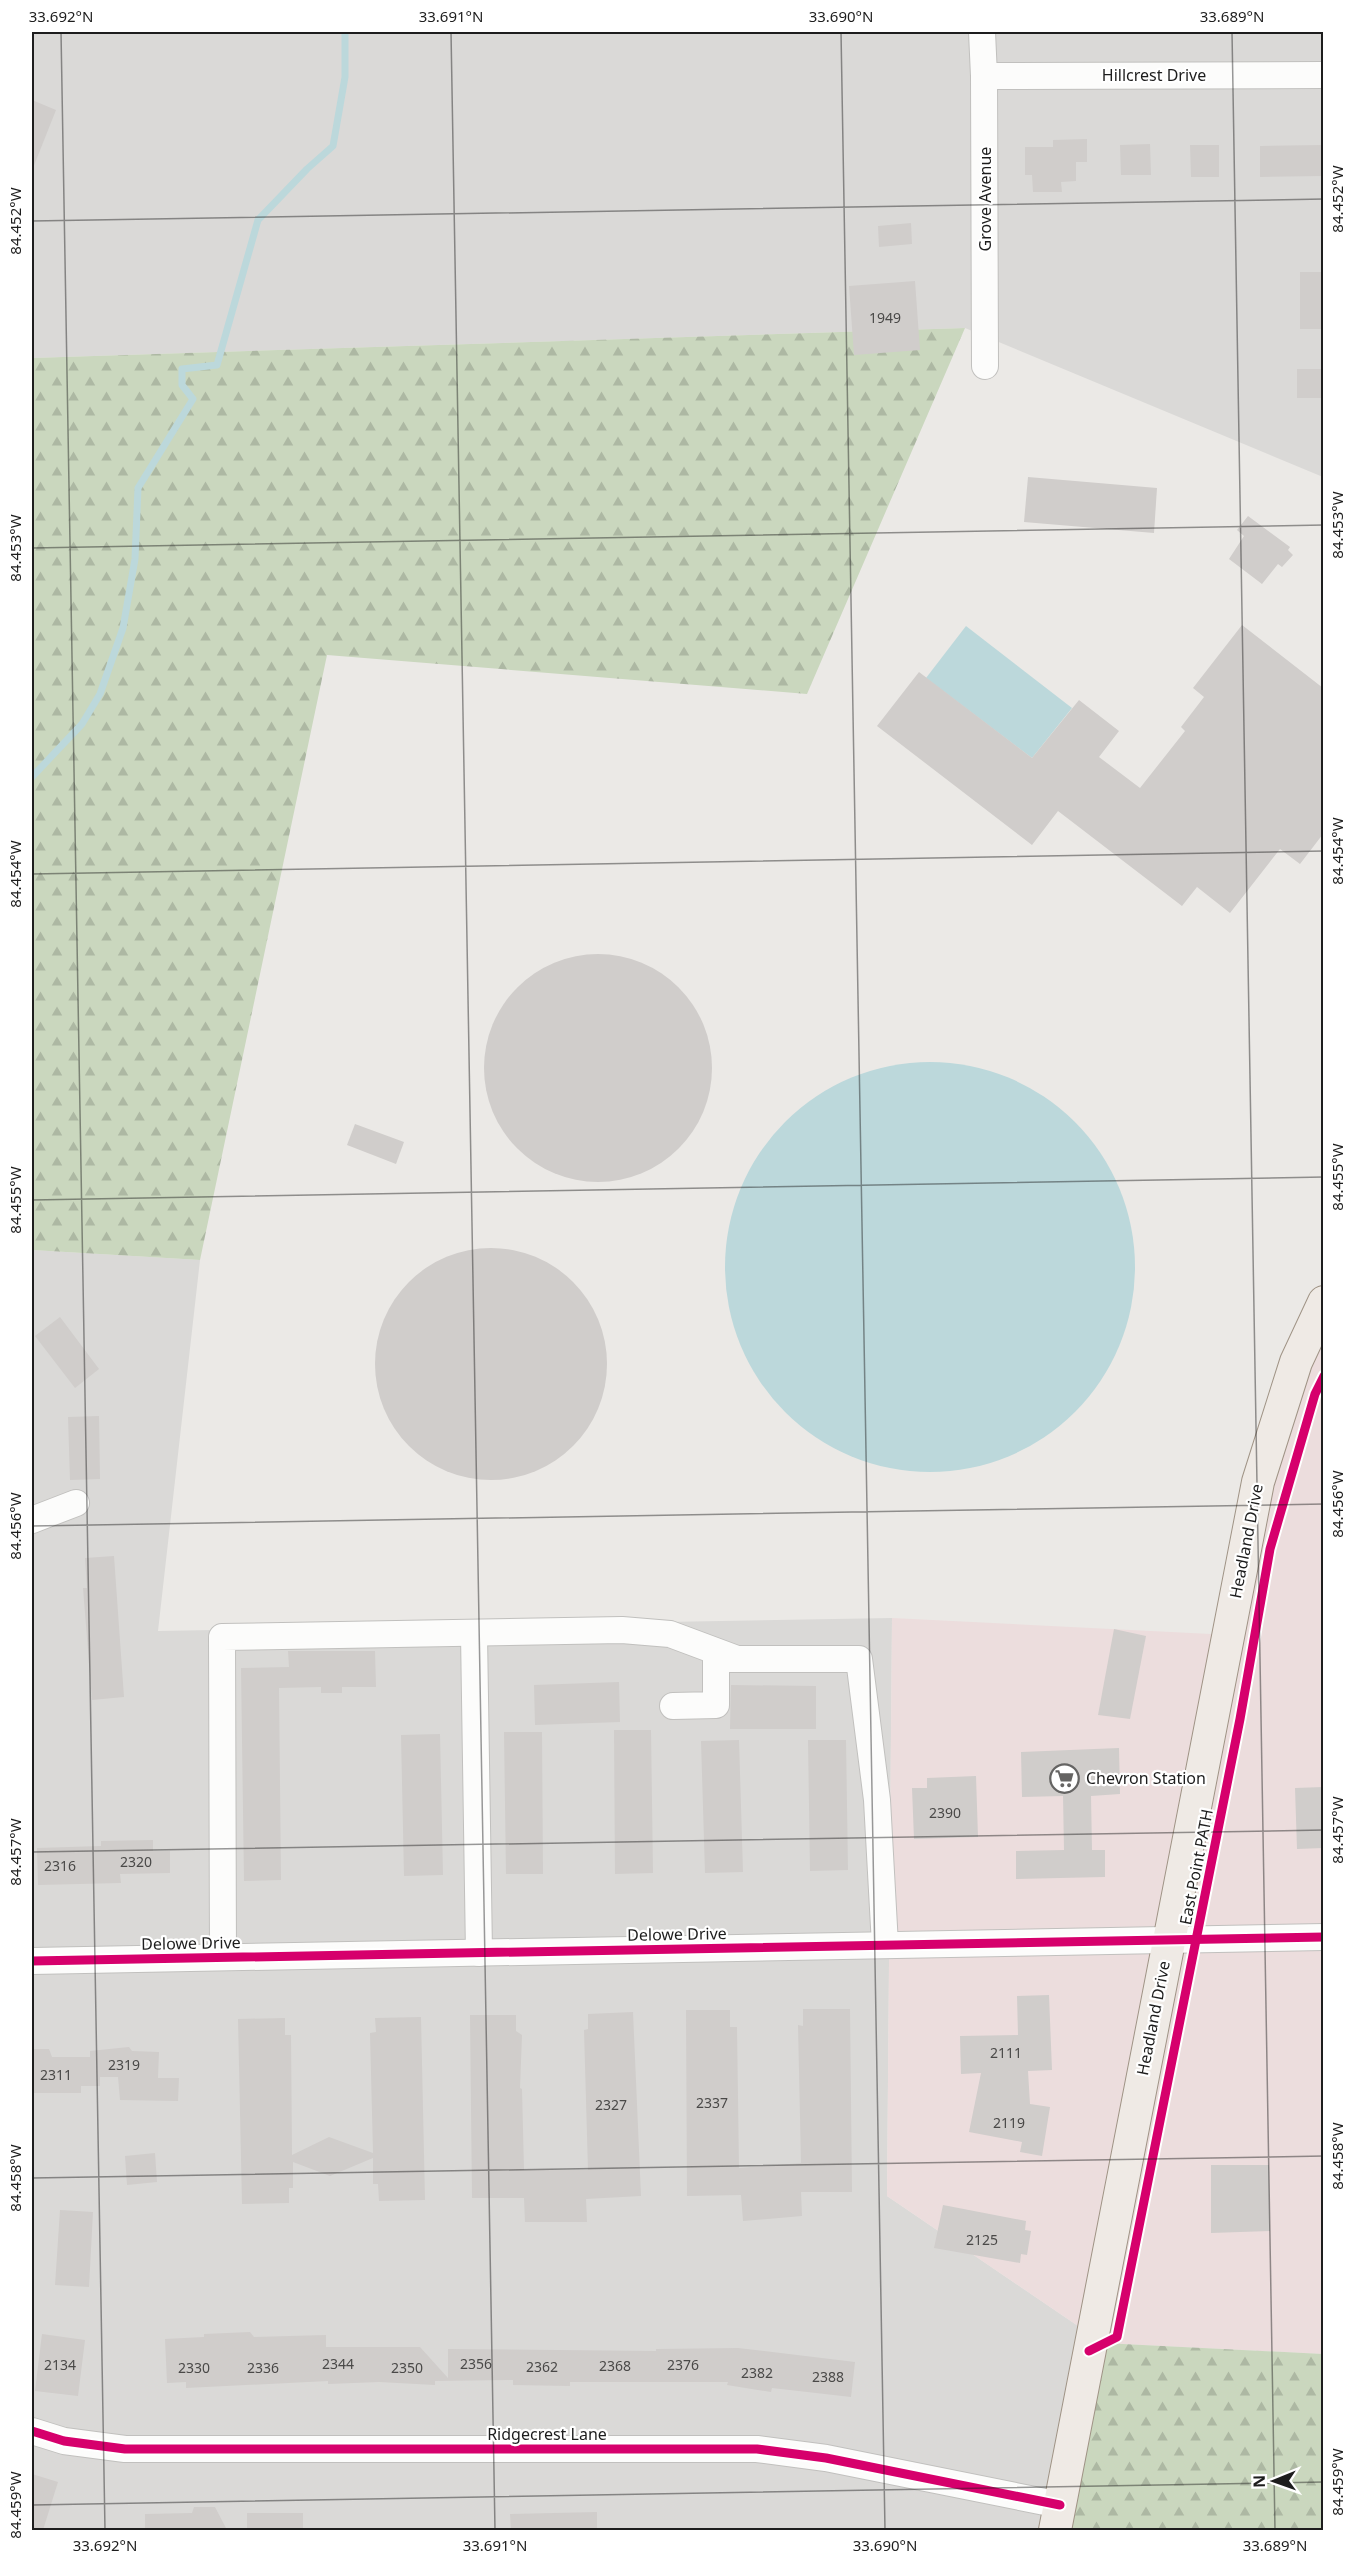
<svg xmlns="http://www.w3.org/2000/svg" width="1355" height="2562" font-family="'Noto Sans',sans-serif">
  <defs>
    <pattern id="forest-firs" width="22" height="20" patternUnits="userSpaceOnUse" patternTransform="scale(1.5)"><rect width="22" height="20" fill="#cad7be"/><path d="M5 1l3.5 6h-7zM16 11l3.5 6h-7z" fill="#adb8a3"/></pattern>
  </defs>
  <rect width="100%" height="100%" fill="#ebe9e6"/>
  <g fill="#dad9d7">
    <path d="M32,32H1323V477L965,328L32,358Z"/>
    <path d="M32,1250L200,1260L158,1631L892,1618L887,2196L1103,2343L1066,2530H32Z"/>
  </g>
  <path fill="#ecdddd" d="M1323,1284V2354L1103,2343L887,2196L892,1618L1231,1635L1275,1395Z"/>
  <g fill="url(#forest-firs)">
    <path d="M965,328L807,694L327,655L200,1260L32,1250V358Z"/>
    <path d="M1103,2343L1323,2354V2530H1066Z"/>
  </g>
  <g fill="#bcd8db">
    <path d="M966,626L1072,708L1032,758L926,678Z"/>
    <circle cx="930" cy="1267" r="205"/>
  </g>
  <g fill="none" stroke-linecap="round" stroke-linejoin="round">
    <path stroke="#bcd8db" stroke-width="7" d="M32,777L82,724L100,694L123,628L135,559L138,488L193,399L182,385V369L217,365L258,220L307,169L333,146L345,77V32"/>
  </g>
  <g fill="#d0cdcb">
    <path d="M32,100L56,110L33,168H32Z"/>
    <path d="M1087,139V162H1076V181L1061,182L1062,192H1033L1032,175H1025V147H1053V140Z"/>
    <path d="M1150,144L1151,175H1121L1120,145Z"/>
    <path d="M1190,145H1219V177H1191Z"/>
    <path d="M1323,145V176L1260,177V146Z"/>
    <path d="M911,223L912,244L879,247L878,226Z"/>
    <rect x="1300" y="272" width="23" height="57"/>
    <path d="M915,281L920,350L854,355L849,286Z"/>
    <rect x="1297" y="369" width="26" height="29"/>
    <path d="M1028,477L1157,488L1154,533L1024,522Z"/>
    <path d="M1248,516L1290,547L1288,550L1293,555L1282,567L1278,564L1262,584L1229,559L1244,536L1237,530Z"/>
    <path d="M1242,625L1323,688V834L1300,864L1280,849L1230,913L1197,887L1182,906L1058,811L1032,845L877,726L919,672L1032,758L1079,700L1119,731L1099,757L1140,788L1185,731L1181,727L1204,697L1193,688Z"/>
    <circle cx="598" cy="1068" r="114"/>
    <path d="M355,1124L404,1142L396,1164L347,1145Z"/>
    <circle cx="491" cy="1364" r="116"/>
    <path d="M60,1317L99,1369L75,1388L35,1336Z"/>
    <path d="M99,1416L100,1479L70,1480L68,1417Z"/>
    <path d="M114,1556L124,1697L92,1700L83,1588H87L85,1558Z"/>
    <path d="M1114,1629L1146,1636L1130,1719L1098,1715Z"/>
    <path d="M288,1651H375L376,1687H342V1693H321V1687L279,1688L281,1880L244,1881L241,1668L289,1667Z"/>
    <path d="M619,1682L620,1722L535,1725L534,1685Z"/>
    <path d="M731,1685L816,1686V1729H730Z"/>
    <path d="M614,1730H651L653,1873L615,1874Z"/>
    <path d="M504,1732H542L543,1874H506Z"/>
    <path d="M440,1734L443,1875L404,1876L401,1735Z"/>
    <path d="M739,1740L743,1872L705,1873L701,1741Z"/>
    <path d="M808,1740H846L848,1870L810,1871Z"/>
    <path d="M1119,1748L1120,1794L1091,1796L1092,1850H1105V1877L1016,1879V1851L1064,1850L1063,1796L1022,1797L1021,1752Z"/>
    <path d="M976,1776L978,1837L914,1839L912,1788H927V1778Z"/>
    <path d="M1323,1787V1848L1297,1849L1295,1788Z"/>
    <path d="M153,1840V1851H170V1873L120,1874L121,1883L38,1885L37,1848L101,1846V1841Z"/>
    <path d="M1049,1995L1052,2070L1028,2071L1030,2104L1050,2107L1042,2156L1020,2152L1022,2142L969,2132L981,2073L961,2074L960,2036L1018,2035L1017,1996Z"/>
    <path d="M803,2009H850L852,2192H801L802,2216L743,2221L741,2195L687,2196L686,2010H730V2027H737L739,2168L801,2163L798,2025L803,2026Z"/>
    <path d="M633,2012L641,2196L586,2199L587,2222H525L524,2198H472L470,2015H516V2031L522,2035L520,2088L522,2089L524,2170H588L584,2030L588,2029V2014Z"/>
    <path d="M421,2017L425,2200L379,2201L378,2184H373V2158L330,2176L293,2162V2188H289V2203L242,2204L238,2019L285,2018V2035H291L292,2155L329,2137L373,2153L370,2033L376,2032L375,2018Z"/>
    <path d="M129,2047L132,2051L159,2052L158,2078H179L178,2101L120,2100L118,2077H100V2086H81V2093H32V2049H49L52,2057H90V2051Z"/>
    <path d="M155,2153L157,2182L127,2185L125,2156Z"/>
    <path d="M1211,2165H1269L1270,2231L1211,2233Z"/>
    <path d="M943,2205L1026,2221L1025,2230L1031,2231L1027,2255L1021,2254L1020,2263L934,2248Z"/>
    <path d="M60,2210L93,2212L89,2287L55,2285Z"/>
    <path d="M250,2332L254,2337L326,2335V2347H420L448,2378V2349L656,2351V2349L738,2348L855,2362L851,2397L772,2388L771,2392L727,2385L728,2382H570V2386L513,2385V2380L435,2381V2385L379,2382L328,2384V2381L186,2388V2382L167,2383L165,2339L204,2337V2334Z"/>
    <path d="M42,2334L85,2340L78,2396L35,2391Z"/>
    <path d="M32,2474L58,2482L43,2530H32Z"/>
    <path d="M194,2507H215L227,2530H145V2514L192,2513Z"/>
    <path d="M597,2512V2530H511L510,2514Z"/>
    <rect x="247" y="2513" width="56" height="17"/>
  </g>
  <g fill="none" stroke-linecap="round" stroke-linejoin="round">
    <defs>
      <g id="minor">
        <path d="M982,32L984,76L985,366"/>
        <path d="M984,76L1324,75"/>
        <path d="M32,1520L76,1503"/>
        <path d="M474,1634L479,1953"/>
        <path d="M673,1706L716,1705V1659H859L877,1800L885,1945"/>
        <path d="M223,1957L222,1637L622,1630L670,1634L737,1659"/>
        <path d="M32,1961L1324,1937"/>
        <path d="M32,2431L64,2441L125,2449H757L826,2458L1060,2505"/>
      </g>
      <path id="major" d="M1055,2530L1258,1482L1296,1362L1324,1302"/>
    </defs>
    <use href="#minor" stroke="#c1c0be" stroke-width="28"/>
    <use href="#major" stroke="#9f9385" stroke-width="34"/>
    <use href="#minor" stroke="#fcfcfb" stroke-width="26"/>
    <use href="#major" stroke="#efeae5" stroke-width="32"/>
    <defs>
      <g id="cycleway">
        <path d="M32,1961L1324,1937"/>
        <path d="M1089,2351L1117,2337L1240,1719L1270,1549L1315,1394L1324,1376"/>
        <path d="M32,2431L64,2441L125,2449H757L826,2458L1060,2505"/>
      </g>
    </defs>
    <use href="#cycleway" stroke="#fff" stroke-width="13"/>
    <use href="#cycleway" stroke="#d6006c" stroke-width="9"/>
  </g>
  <path fill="none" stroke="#1d1d1d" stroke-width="1.5" stroke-opacity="0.45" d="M61,32L105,2530M451,32L495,2530M841,32L885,2530M1232,32L1275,2530M32,221L1324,199M32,548L1324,525M32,874L1324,851M32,1200L1324,1177M32,1526L1324,1504M32,1852L1324,1830M32,2178L1324,2156M32,2505L1324,2482"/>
  <defs>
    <symbol id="supermarket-ring" viewBox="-11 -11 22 22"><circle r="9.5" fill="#fff" stroke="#656463" stroke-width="1.5"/><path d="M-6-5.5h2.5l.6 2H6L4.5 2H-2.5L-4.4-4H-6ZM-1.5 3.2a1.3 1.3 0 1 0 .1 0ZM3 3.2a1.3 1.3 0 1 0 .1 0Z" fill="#656463"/></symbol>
  </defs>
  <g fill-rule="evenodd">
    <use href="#supermarket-ring" x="1048" y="1762" width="33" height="33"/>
  </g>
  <g text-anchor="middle" stroke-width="4.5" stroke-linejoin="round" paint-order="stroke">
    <g font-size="14" fill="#4a4948">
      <text x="885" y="323">1949</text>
      <text x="945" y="1818">2390</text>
      <text x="136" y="1867">2320</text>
      <text x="60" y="1871">2316</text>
      <text x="1006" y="2058">2111</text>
      <text x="124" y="2070">2319</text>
      <text x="56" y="2080">2311</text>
      <text x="712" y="2108">2337</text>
      <text x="611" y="2110">2327</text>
      <text x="1009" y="2128">2119</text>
      <text x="982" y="2245">2125</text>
      <text x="338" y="2369">2344</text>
      <text x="476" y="2369">2356</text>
      <text x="60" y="2370">2134</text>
      <text x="683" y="2370">2376</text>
      <text x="615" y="2371">2368</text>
      <text x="542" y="2372">2362</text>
      <text x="194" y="2373">2330</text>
      <text x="263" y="2373">2336</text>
      <text x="407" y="2373">2350</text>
      <text x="757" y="2378">2382</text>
      <text x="828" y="2382">2388</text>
    </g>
    <g font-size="16" fill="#1d1d1d" stroke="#fff">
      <text x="1154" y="81">Hillcrest Drive</text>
      <text transform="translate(985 199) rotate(-90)" y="6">Grove Avenue</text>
      <text transform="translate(1246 1541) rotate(-79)" y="6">Headland Drive</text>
      <text transform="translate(1196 1867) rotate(-79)" y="6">East Point PATH</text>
      <text transform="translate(677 1934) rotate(-1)" y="6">Delowe Drive</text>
      <text transform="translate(191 1943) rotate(-1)" y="6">Delowe Drive</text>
      <text transform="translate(1153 2018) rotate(-79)" y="6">Headland Drive</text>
      <text x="547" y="2440">Ridgecrest Lane</text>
    </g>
    <g font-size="16" fill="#1d1d1d" stroke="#fff" text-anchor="start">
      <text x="1086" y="1784">Chevron Station</text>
    </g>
  </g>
  <rect width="1355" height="2562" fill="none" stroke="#ffffff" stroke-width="66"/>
  <g transform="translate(1274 2481) rotate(269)" stroke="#ffffff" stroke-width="4.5" paint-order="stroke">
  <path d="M0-4.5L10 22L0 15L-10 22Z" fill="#1d1d1d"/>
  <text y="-9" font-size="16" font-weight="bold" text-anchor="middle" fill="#1d1d1d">N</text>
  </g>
  <rect x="33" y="33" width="1289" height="2496" fill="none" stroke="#1d1d1d" stroke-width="2"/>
  <g font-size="15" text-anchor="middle" fill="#1d1d1d">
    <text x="61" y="22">33.692°N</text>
    <text x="451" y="22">33.691°N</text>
    <text x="841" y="22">33.690°N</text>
    <text x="1232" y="22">33.689°N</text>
    <text transform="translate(1338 199) rotate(-90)" y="5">84.452°W</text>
    <text transform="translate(16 221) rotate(-90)" y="5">84.452°W</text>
    <text transform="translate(1338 525) rotate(-90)" y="5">84.453°W</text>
    <text transform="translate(16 548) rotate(-90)" y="5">84.453°W</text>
    <text transform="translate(1338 851) rotate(-90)" y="5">84.454°W</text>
    <text transform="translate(16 874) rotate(-90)" y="5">84.454°W</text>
    <text transform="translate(1338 1177) rotate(-90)" y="5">84.455°W</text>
    <text transform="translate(16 1200) rotate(-90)" y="5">84.455°W</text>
    <text transform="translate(1338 1504) rotate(-90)" y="5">84.456°W</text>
    <text transform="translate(16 1526) rotate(-90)" y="5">84.456°W</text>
    <text transform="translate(1338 1830) rotate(-90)" y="5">84.457°W</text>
    <text transform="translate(16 1852) rotate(-90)" y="5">84.457°W</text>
    <text transform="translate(1338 2156) rotate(-90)" y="5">84.458°W</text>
    <text transform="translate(16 2178) rotate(-90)" y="5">84.458°W</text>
    <text transform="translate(1338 2482) rotate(-90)" y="5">84.459°W</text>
    <text transform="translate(16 2505) rotate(-90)" y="5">84.459°W</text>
    <text x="105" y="2551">33.692°N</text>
    <text x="495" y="2551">33.691°N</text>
    <text x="885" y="2551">33.690°N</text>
    <text x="1275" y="2551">33.689°N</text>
  </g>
</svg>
